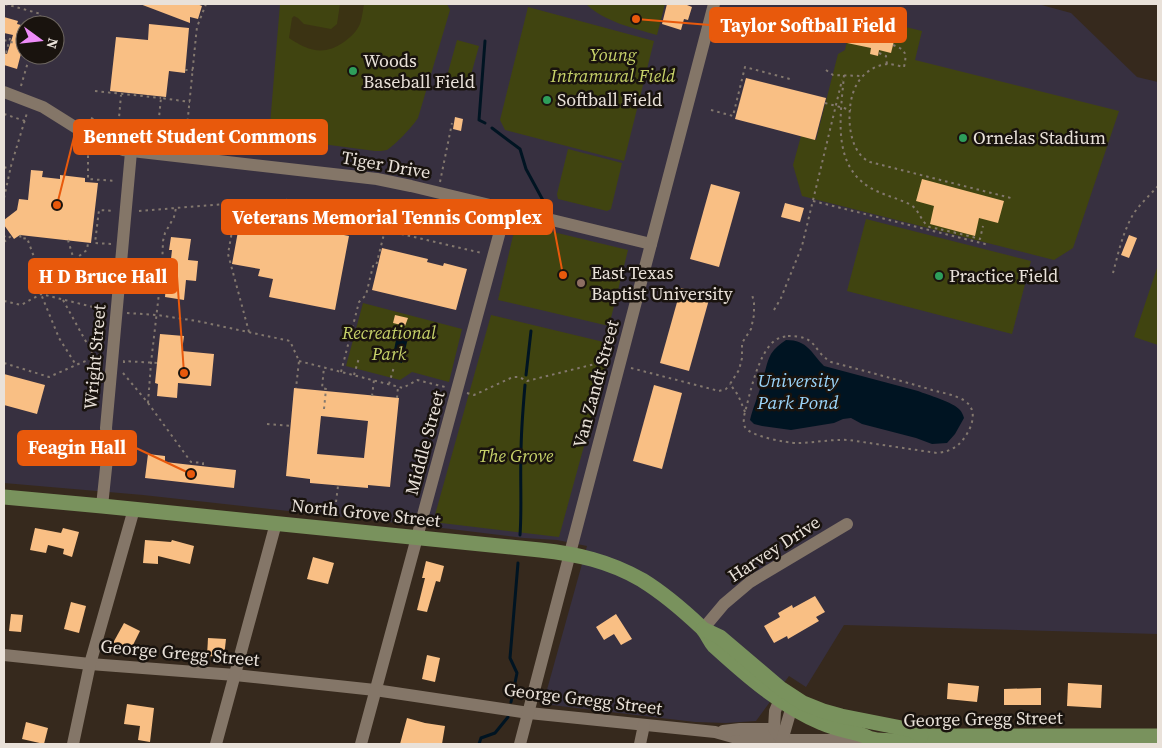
<svg xmlns="http://www.w3.org/2000/svg" width="1162" height="748" font-family="'Source Serif 4',serif">
  <rect width="100%" height="100%" fill="#36291d"/>
  <path fill="#373040" fill-rule="evenodd" d="M4,4H1038L1071,13L1137,77L1158,82V634L844,625L806,687L789,676L756,721L726,723L695,722L543,704L587,546L557,540L524,538L434,527L143,495L4,483ZM25,25H55V55H25Z"/>
  <g fill="#404410">
    <path d="M280,4H447L450,10L418,118C412,127 396,144 387,150C383,151 379,151 375,151L269,137Z"/>
    <path d="M586,4H665L657,35C633,28 605,22 586,4Z"/>
    <path d="M528,7L654,41L624,161L505,130L500,120Z"/>
    <path d="M853,14L922,31L915,60L1119,111L1073,248L1054,260L802,196L793,165L801,136L816,140L838,54L845,50Z"/>
    <path d="M457,40L479,46L469,82L447,76Z"/>
    <path d="M568,149L622,163L611,209L607,211L558,199L557,194Z"/>
    <path d="M866,219L1031,261L1012,334L847,291Z"/>
    <path d="M516,223L628,250L609,326L498,300Z"/>
    <path d="M1158,265V345L1134,337Z"/>
    <path d="M363,303L462,329L449,382L412,372L400,380L346,366Z"/>
    <path d="M491,315L612,344L559,537L433,522Z"/>
  </g>
  <path fill="#3b3313" d="M340,4H364C363,10 362,18 360,24C357,31 351,37 344,42C324,56 308,51 289,38L292,18L294,16L298,18L304,24L331,29L337,24Z"/>
  <g fill="#001422">
    <path d="M397,335L408,338L402,363L382,358L385,349L394,350Z"/>
    <path d="M786,340C808,340 811,353 824,366L918,391C928,395 953,402 960,410C962,412 963,415 964,418L955,434L947,443L932,444L916,438L862,424L851,418L843,419L834,423L791,430L762,426L754,424L750,420C753,407 758,397 761,385C765,375 766,363 771,354C775,348 780,344 786,340Z"/>
  </g>
  <g fill="none" stroke-linecap="round" stroke-linejoin="round">
    <g stroke="#001422" stroke-width="3">
      <path d="M485,123L479,120L485,41"/>
      <path d="M492,128L520,149L526,169L545,204"/>
      <path d="M526,375L531,331"/>
      <path d="M520,535C522,508 520,481 521,454C521,431 523,408 525,385"/>
      <path d="M511,702L517,673L510,658L518,563"/>
      <path d="M479,744L481,738L495,733L508,717"/>
    </g>
  </g>
  <g fill="#f9bf84" fill-rule="evenodd">
    <path d="M140,4H197L202,6L198,19L190,17V23Z"/>
    <path d="M667,4H687V5L692,7L688,20L684,19L681,30L662,24Z"/>
    <path d="M853,14L898,25L891,53L879,50L878,56L870,54L871,48L847,43Z"/>
    <path d="M4,17L18,21L17,24L25,26V42H24L17,69L4,65V53L7,54L13,35L4,33Z"/>
    <path d="M149,24L189,28L185,73L169,71L166,97L110,91L116,37L148,40Z"/>
    <path d="M746,78L826,98L815,140L735,119Z"/>
    <path d="M455,117L463,119L461,131L453,129Z"/>
    <path d="M31,170L43,171L42,177L60,179V175L85,178V182L98,183L91,243L20,235L14,239L4,225V220L17,210L19,199L28,200Z"/>
    <path d="M922,179L1004,201L998,223L979,218L975,236L930,224L934,206L916,201Z"/>
    <path d="M711,184L740,192L719,267L690,259Z"/>
    <path d="M785,203L804,208L800,222L781,217Z"/>
    <path d="M241,215L349,236L335,310L269,297L273,279L258,276L260,269L232,264Z"/>
    <path d="M1129,235L1137,238L1129,258L1121,255Z"/>
    <path d="M171,237L191,239L188,260L198,261L196,281L186,280L184,300L165,297L166,285H168L172,250H169Z"/>
    <path d="M382,248L428,259L427,262L443,266L444,263L467,269L456,310L372,290Z"/>
    <path d="M681,288L710,296L689,371L660,363Z"/>
    <path d="M395,315L408,318L405,326L393,323Z"/>
    <path d="M160,334L184,336L182,351L214,354L211,386L178,383L177,398L157,396L158,384L155,383Z"/>
    <path d="M4,374L45,385L37,414L4,405Z"/>
    <path d="M654,385L682,393L662,469L633,461Z"/>
    <path d="M294,388L399,398L390,487L368,485V488L310,483V479L286,476ZM321,416L368,421L364,458L317,454Z"/>
    <path d="M148,454L165,456V462L236,470L234,488L145,478Z"/>
    <path d="M35,528L61,533L63,528L79,532L72,557L63,554L64,549L48,545L46,553L30,550Z"/>
    <path d="M145,540L171,542L172,540L194,546L190,564L158,556V564L143,563Z"/>
    <path d="M313,557L334,563L328,584L307,579Z"/>
    <path d="M426,561L444,566L440,582L436,581L427,612L417,610L425,578H422Z"/>
    <path d="M815,596L825,612L816,617L819,621L788,639L787,636L774,643L764,626L780,617L778,613L792,605L793,608Z"/>
    <path d="M71,602L86,606L79,633L64,629Z"/>
    <path d="M11,614L23,615L21,632L9,631Z"/>
    <path d="M616,614L632,639L621,645L614,634L604,640L596,627Z"/>
    <path d="M124,623L140,631L130,651L113,643Z"/>
    <path d="M208,638L226,639L224,657L207,656Z"/>
    <path d="M427,655L440,658L435,682L422,679Z"/>
    <path d="M948,683L979,686L977,702L947,699Z"/>
    <path d="M1068,683L1102,685L1101,708L1067,706Z"/>
    <path d="M1041,688V705H1004V689Z"/>
    <path d="M127,704L154,708L150,742L138,740L140,726L124,724Z"/>
    <path d="M407,718L425,723L445,726L442,744H400Z"/>
    <path d="M26,722L48,728L44,744L22,739Z"/>
  </g>
  <g fill="none" stroke-linecap="round" stroke-linejoin="round">
    <g stroke="#83786e" stroke-width="2" stroke-dasharray="2.5 4" stroke-linecap="butt">
      <path d="M5,4L41,14L38,25"/>
      <path d="M4,40L25,46"/>
      <path d="M893,45C906,50 907,53 904,67C899,66 893,64 888,64C875,65 863,73 857,84C845,104 846,152 870,162L1011,198"/>
      <path d="M6,53L11,35"/>
      <path d="M879,53L886,56L887,65"/>
      <path d="M185,70H193"/>
      <path d="M826,70L833,75L862,76"/>
      <path d="M844,75C841,113 831,163 869,187C882,195 898,198 911,205C919,210 921,221 928,226C930,228 936,228 939,229C952,232 966,235 980,239L983,226"/>
      <path d="M21,86L30,55"/>
      <path d="M95,91L161,98"/>
      <path d="M825,103L851,110"/>
      <path d="M711,110L733,116L745,67L790,79"/>
      <path d="M4,114L25,121"/>
      <path d="M91,118C114,129 133,134 157,137L161,98L190,102"/>
      <path d="M118,129L121,95"/>
      <path d="M185,147L196,36L197,27L206,4"/>
      <path d="M88,149V179L116,181"/>
      <path d="M4,168L11,166L27,113"/>
      <path d="M440,182L452,123"/>
      <path d="M4,198L11,166"/>
      <path d="M813,201L989,245"/>
      <path d="M237,203L228,254L249,332"/>
      <path d="M139,211L237,203L286,207"/>
      <path d="M285,213L287,199"/>
      <path d="M283,224L285,213L352,220L363,225L482,253"/>
      <path d="M4,235L6,240"/>
      <path d="M20,235L21,239L27,238L44,284"/>
      <path d="M68,240L74,260L45,285L41,294L59,338L76,365"/>
      <path d="M4,242L11,236"/>
      <path d="M111,244L95,243L99,210L114,211"/>
      <path d="M74,260L87,250L88,243"/>
      <path d="M133,264L162,267"/>
      <path d="M1113,273C1118,254 1123,231 1134,213C1141,203 1150,195 1158,186"/>
      <path d="M63,300L95,358"/>
      <path d="M4,301L21,305L41,294L105,310"/>
      <path d="M774,310L781,298L802,246L842,80"/>
      <path d="M127,313L157,315L197,321L290,341L299,361L296,388"/>
      <path d="M788,336C819,336 811,350 831,362C865,371 899,380 932,390C943,393 956,395 965,401C981,412 969,435 958,445C952,450 945,452 937,453L849,440C831,439 814,443 797,443C787,443 749,436 745,427C743,424 744,419 744,416C750,394 757,357 773,342C777,338 782,337 788,336Z"/>
      <path d="M299,361L403,388L417,380L445,387"/>
      <path d="M4,363L49,377L83,362L95,358L101,359"/>
      <path d="M124,363V361L157,363"/>
      <path d="M631,368L719,391L726,389L730,384"/>
      <path d="M341,372L359,302L366,295L373,266H376L385,230"/>
      <path d="M123,373L148,403L191,462L203,463V467"/>
      <path d="M354,375L359,358"/>
      <path d="M389,384L394,367"/>
      <path d="M467,393L474,395L513,377H519L527,381L603,362L609,363"/>
      <path d="M372,396L374,380"/>
      <path d="M397,398L398,387"/>
      <path d="M148,403L151,363L162,267L163,241L165,233L174,217L176,208"/>
      <path d="M324,409L326,389L322,388L324,367"/>
      <path d="M745,412L738,395L730,384L739,370L742,358V343L751,329L754,315V303L752,294"/>
      <path d="M267,424L291,426"/>
      <path d="M336,502L338,486"/>
    </g>
    <g stroke="#847668" stroke-width="12">
      <path d="M4,92L43,107L94,139L123,150L377,179L411,186L651,244"/>
      <path d="M102,506L108,449L106,428L131,152"/>
      <path d="M703,629L724,604L750,582L847,524"/>
      <path d="M4,655L90,664L235,675L375,690L529,713L715,732L740,739L782,740H866"/>
      <path d="M723,731L740,729H774"/>
      <path d="M779,736L774,729L775,711L783,692"/>
      <path d="M73,744L90,664L134,509"/>
      <path d="M216,744L276,523"/>
      <path d="M361,744L506,209"/>
      <path d="M520,744L714,4"/>
      <path d="M640,744L644,725"/>
      <path d="M781,744L794,699"/>
    </g>
    <g stroke="#79925d" stroke-width="15">
      <path d="M4,497L102,506L540,550C577,554 609,561 642,580C663,593 683,610 701,627C707,633 709,640 714,646C747,676 781,706 822,723C835,729 849,731 862,735C866,736 869,739 873,739C879,741 904,741 911,740C915,740 918,738 921,736H1158"/>
      <path d="M703,629L720,637L780,688L803,703L823,711L841,716L912,730L921,736"/>
    </g>
  </g>
  <g fill="#2e9e5b" stroke="#19130e" stroke-width="2">
    <circle cx="353" cy="71" r="5"/>
    <circle cx="547" cy="100" r="5"/>
    <circle cx="963" cy="138" r="5"/>
    <circle cx="939" cy="276" r="5"/>
  </g>
  <circle fill="#8d6e63" stroke="#19130e" stroke-width="2" cx="581" cy="283" r="5"/>
  <g text-anchor="middle" stroke-width="5" stroke-linejoin="round" paint-order="stroke">
    <g font-size="18" font-style="italic" fill="#c7d269" stroke="#19130e">
      <text x="613" y="61">Young<tspan x="613" dy="21">Intramural Field</tspan></text>
      <text x="389" y="339">Recreational<tspan x="389" dy="21">Park</tspan></text>
      <text x="516" y="462">The Grove</text>
    </g>
    <g font-size="18" fill="#e9e1d9" stroke="#19130e" text-anchor="start">
      <text x="363" y="67">Woods<tspan x="363" dy="21">Baseball Field</tspan></text>
      <text x="557" y="106">Softball Field</text>
      <text x="973" y="144">Ornelas Stadium</text>
      <text x="591" y="279">East Texas<tspan x="591" dy="21">Baptist University</tspan></text>
      <text x="949" y="282">Practice Field</text>
    </g>
    <g font-size="18" fill="#e9e1d9" stroke="#19130e">
      <text transform="translate(386 165) rotate(10)" y="6">Tiger Drive</text>
      <text transform="translate(95 357) rotate(-85)" y="6">Wright Street</text>
      <text transform="translate(596 384) rotate(-75)" y="6">Van Zandt Street</text>
      <text transform="translate(425 443) rotate(-75)" y="6">Middle Street</text>
      <text transform="translate(366 513) rotate(6)" y="6">North Grove Street</text>
      <text transform="translate(774 549) rotate(-33)" y="6">Harvey Drive</text>
      <text transform="translate(180 653) rotate(5)" y="6">George Gregg Street</text>
      <text transform="translate(583 699) rotate(7)" y="6">George Gregg Street</text>
      <text transform="translate(983 719) rotate(-1)" y="6">George Gregg Street</text>
    </g>
    <g font-size="19" font-style="italic" fill="#9bd4f9" stroke="#19130e">
      <text x="798" y="387">University<tspan x="798" dy="22">Park Pond</tspan></text>
    </g>
  </g>
  <path fill="none" stroke="#e8590c" stroke-width="2" d="M636 19L710 25M57 205L74 137M563 275L552 217M184 373L177 276M191 474L136 448"/>
  <g fill="#e8590c" stroke="#19130e" stroke-width="2">
    <circle cx="636" cy="19" r="5"/>
    <circle cx="57" cy="205" r="5"/>
    <circle cx="563" cy="275" r="5"/>
    <circle cx="184" cy="373" r="5"/>
    <circle cx="191" cy="474" r="5"/>
  </g>
  <g fill="#e8590c" stroke="#e8590c" stroke-width="2">
    <rect x="710" y="8" width="196" height="34" rx="5"/>
    <rect x="74" y="120" width="253" height="34" rx="5"/>
    <rect x="222" y="200" width="330" height="34" rx="5"/>
    <rect x="29" y="259" width="148" height="34" rx="5"/>
    <rect x="18" y="431" width="118" height="34" rx="5"/>
  </g>
  <g font-size="19" text-anchor="middle" font-weight="bold" fill="#fff">
    <text x="808" y="32">Taylor Softball Field</text>
    <text x="200" y="143">Bennett Student Commons</text>
    <text x="387" y="224">Veterans Memorial Tennis Complex</text>
    <text x="103" y="283">H D Bruce Hall</text>
    <text x="77" y="454">Feagin Hall</text>
  </g>
  <rect width="1162" height="748" fill="none" stroke="#e9e1d9" stroke-width="10"/>
  <g transform="translate(40 40) rotate(105)"><circle r="24" fill="#19130e" stroke="#6c655f"/>
  <path d="M0-4L9 19L0 12L-9 19Z" fill="#ee8cf9"/>
  <text y="-8" font-size="14" font-weight="bold" text-anchor="middle" fill="#e9e1d9">N</text>
  </g>
</svg>
